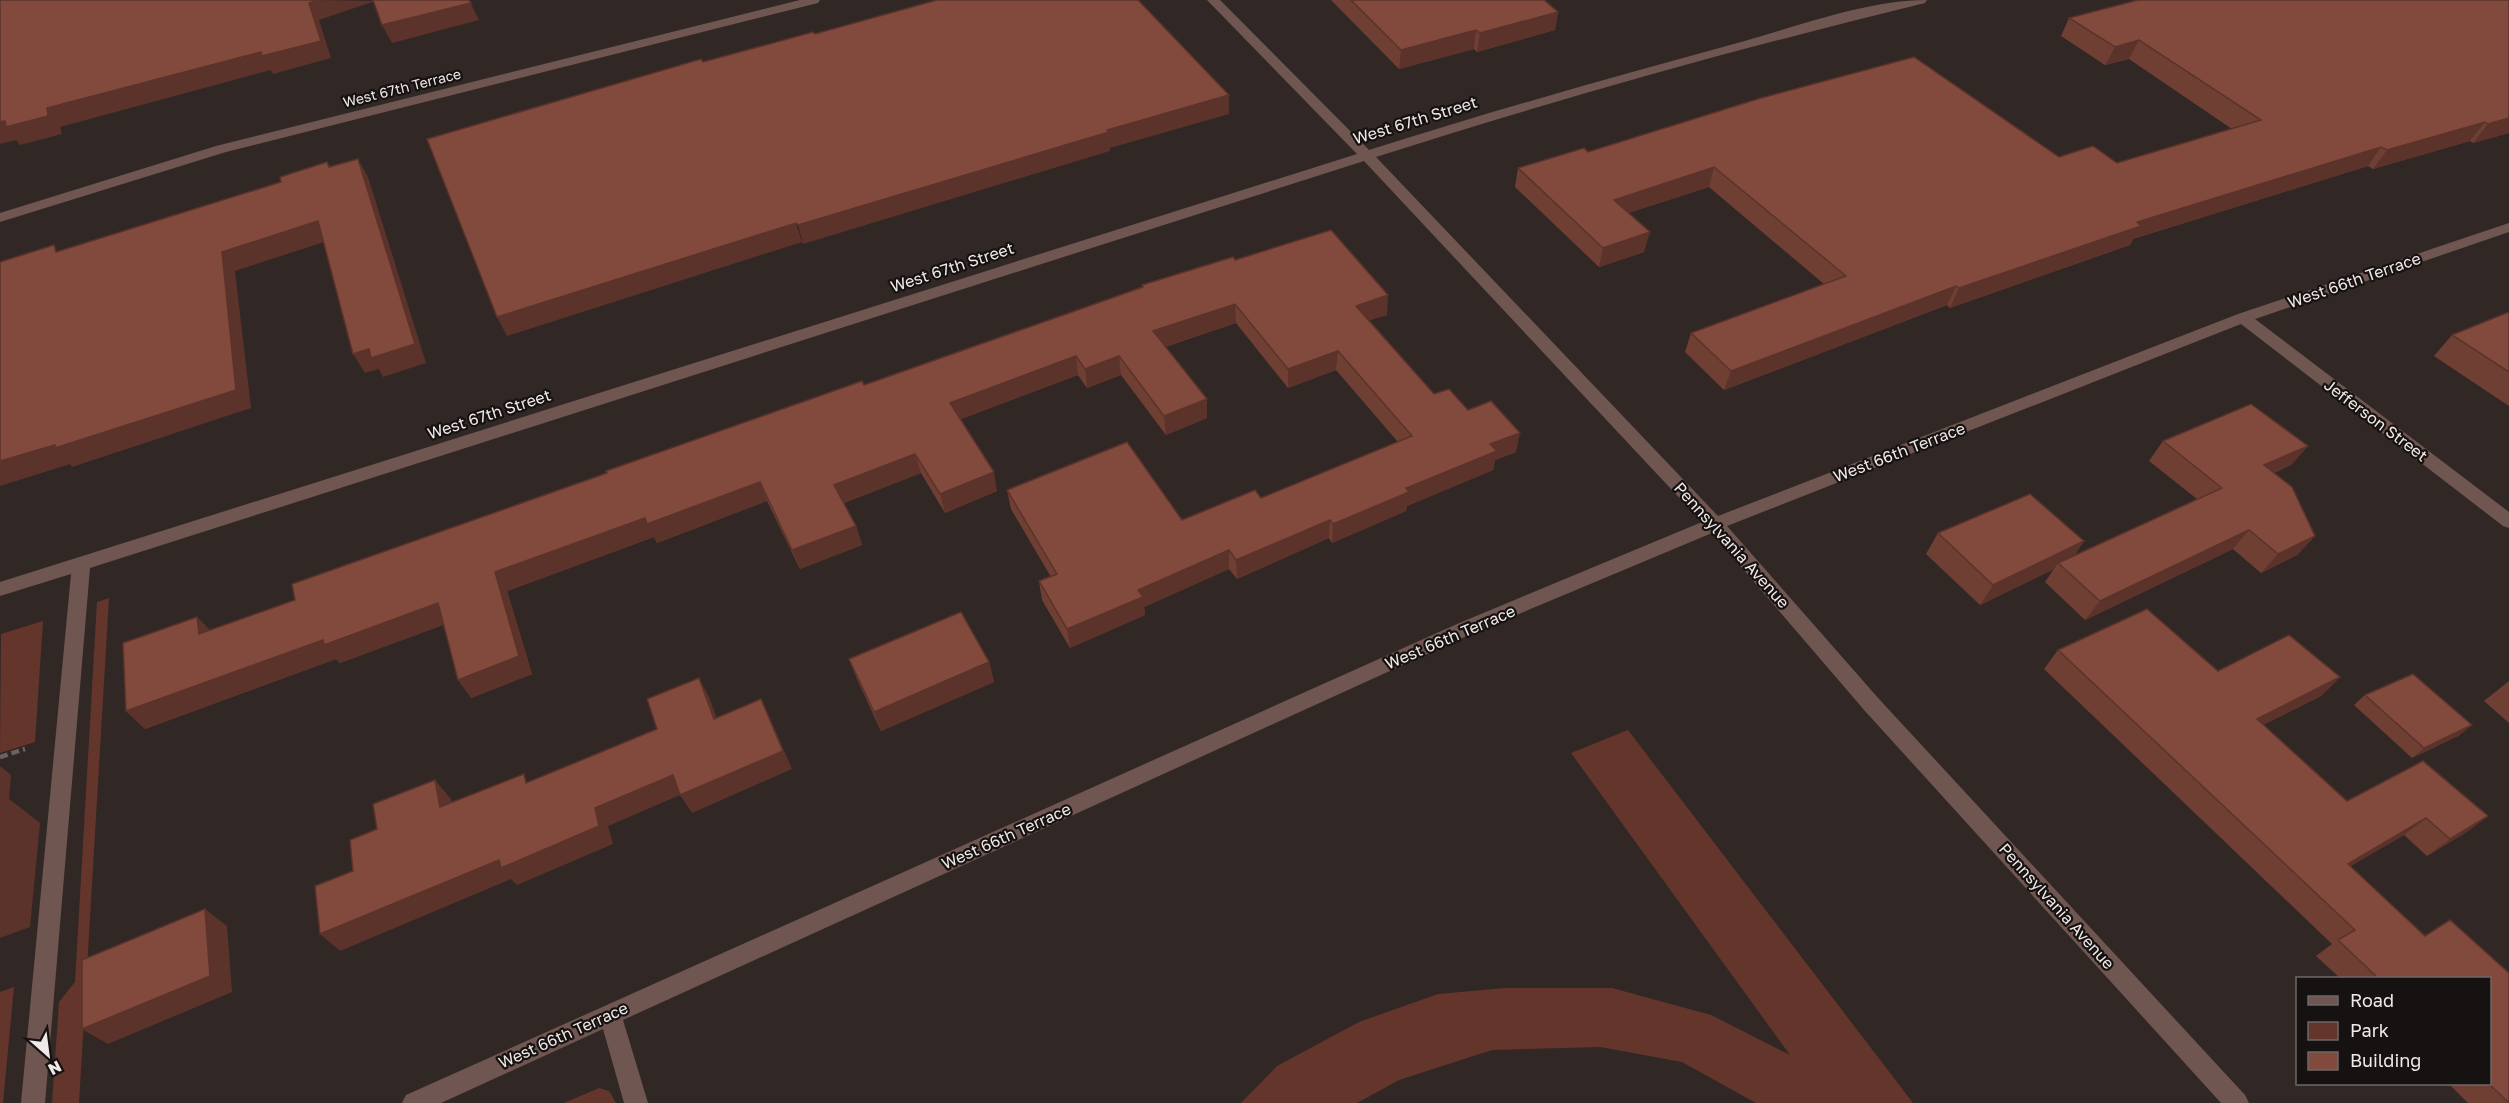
<svg xmlns="http://www.w3.org/2000/svg" width="2509" height="1103" font-family="'Golos Text',sans-serif">
  <rect width="100%" height="100%" fill="#312826"/>
  <g fill="#64352b">
    <path d="M109,598L79,1103H52L59,1002L75,982L97,602Z"/>
    <path d="M43,621L35,742L0,753L1,634Z"/>
    <path d="M1628,730L1913,1103H1756L1682,1062L1600,1047L1492,1050L1399,1080L1357,1103H1241L1277,1066L1359,1022L1438,994L1505,988H1612L1711,1015L1790,1055L1571,753Z"/>
    <path d="M14,987L3,1103H0V992Z"/>
    <path d="M599,1088L609,1091L616,1103H564Z"/>
  </g>
  <g fill="none" stroke-linecap="round" stroke-linejoin="round">
    <path stroke="#6b6261" stroke-width="4.5" stroke-dasharray="8 4" stroke-linecap="butt" d="M0,757L25,749"/>
    <g fill="#705650" fill-rule="evenodd">
      <path d="M800,0H820L818,3L226,152L0,222V213L216,146Z"/>
      <path d="M1207,0H1220L1369,150C1492,111 1616,76 1741,42C1799,26 1867,0 1927,0L1925,3C1740,48 1557,99 1376,157L1718,516L2238,314L2509,223V232L2255,319L2509,512V528L2503,526L2241,324L1727,526L1879,699L2245,1095L2249,1103H2221L1865,711L1712,533L1471,634L623,1020L648,1103H624L603,1029L441,1103H402L406,1095L1457,624L1702,522L1364,161L90,568L45,1103H21L71,574L0,596V582L1357,154Z"/>
    </g>
  </g>
  <g fill="#703f34">
    <path d="M1331,0H1544L1558,12L1555,30L1477,52L1474,49L1399,69Z"/>
    <path d="M2509,0V133L2473,143L2470,141L2373,169L2368,166L2133,239L2130,245L1950,308L1947,305L1724,390L1685,352L1691,333L1824,284L1709,187L1628,213L1644,252L1599,267L1515,187L1518,168L1588,152L2059,157L2117,163L2232,129L2129,59L2105,65L2061,36L2069,18Z"/>
    <path d="M1235,260L1387,315L1369,320L1434,394L1468,410L1516,452L1495,460L1493,470L1407,506L1406,511L1332,543L1329,538L1237,579L1229,569L1144,607L1145,615L1070,648L1042,600L1039,581L1051,577L1011,509L1007,490L1182,520L1261,498L1398,442L1336,370L1288,388L1236,323L1165,347L1207,418L1166,435L1121,375L1087,388L1078,375L960,419L997,491L945,513L921,473L844,503L856,526L862,545L800,569L767,501L657,543L654,537L507,591L532,674L471,698L443,625L340,663L336,659L145,729L126,711L210,630L295,600L864,385L1142,287V285Z"/>
    <path d="M2509,312V406L2434,356L2452,335Z"/>
    <path d="M2163,441L2308,446L2291,465L2274,473L2315,536L2297,555L2261,573L2233,549L2085,620L2045,582L2054,569L1980,605L1926,554L1938,533L2084,541L2074,556L2197,499L2149,461Z"/>
    <path d="M2147,609L2218,671L2289,635L2340,677L2321,696L2263,725L2347,801L2423,761L2488,816L2465,833L2427,856L2404,835L2350,866L2425,936L2450,920L2509,973V1103H2468L2448,1083H2490V978H2340L2316,956L2332,944L2044,669L2058,650Z"/>
    <path d="M849,659L989,662L994,682L881,731L857,679Z"/>
    <path d="M2509,681V723L2484,701Z"/>
    <path d="M2365,695L2460,735L2412,758L2354,705Z"/>
  </g>
  <g fill="#5b332b">
    <path d="M317,0L375,1L319,20L331,58L273,74L271,70L60,127L62,134L20,145L16,140L0,144V122L47,108Z"/>
    <path d="M469,0L479,20L392,43L382,25Z"/>
    <path d="M1558,12L1555,30L1477,52L1480,33Z"/>
    <path d="M1476,30L1474,49L1399,69L1401,50Z"/>
    <path d="M2139,40L2129,59L2105,65L2115,47Z"/>
    <path d="M1229,95V114L1110,148V151L803,244L798,225L1107,130Z"/>
    <path d="M2509,118V133L2473,143L2488,124Z"/>
    <path d="M2485,122L2470,141L2373,169L2387,150Z"/>
    <path d="M2381,147L2368,166L2133,239L2130,245L1950,308L1959,288L2137,222Z"/>
    <path d="M358,159L368,177L426,363L383,377L379,369L365,373L353,354Z"/>
    <path d="M1714,167L1709,187L1610,219L1614,200Z"/>
    <path d="M318,221L330,240L235,271L251,408L72,467L70,464L0,486V461L55,445L222,252Z"/>
    <path d="M796,223L802,242L507,336L497,317Z"/>
    <path d="M1650,232L1644,252L1599,267L1603,248Z"/>
    <path d="M1956,286L1947,305L1724,390L1731,371Z"/>
    <path d="M1388,295L1387,315L1355,325L1356,306Z"/>
    <path d="M1235,304L1236,323L1154,350L1153,331Z"/>
    <path d="M1338,351L1336,370L1288,388V369Z"/>
    <path d="M1076,356L1078,375L954,422L950,403Z"/>
    <path d="M1119,356L1121,375L1087,388L1085,369Z"/>
    <path d="M1207,399V418L1166,435L1164,416Z"/>
    <path d="M1520,433L1516,452L1495,460L1493,470L1407,506L1406,511L1332,543L1333,524L1490,444Z"/>
    <path d="M2308,446L2291,465L2248,485L2264,465Z"/>
    <path d="M915,454L921,473L841,504L834,485Z"/>
    <path d="M994,472L997,491L945,513L940,494Z"/>
    <path d="M760,482L767,501L657,543L654,537L507,591L532,674L471,698L458,680L495,572L645,518Z"/>
    <path d="M1330,520L1329,538L1237,579L1236,560Z"/>
    <path d="M856,526L862,545L800,569L792,550Z"/>
    <path d="M2249,530L2233,549L2085,620L2100,601Z"/>
    <path d="M2315,536L2297,555L2261,573L2278,554Z"/>
    <path d="M2084,541L2070,562L2058,563L2054,569L1980,605L1993,585Z"/>
    <path d="M1229,550V569L1144,607L1145,615L1070,648L1067,629L1138,590Z"/>
    <path d="M438,603L451,622L340,663L336,659L145,729L126,711L323,640Z"/>
    <path d="M197,617L215,635L199,634Z"/>
    <path d="M989,662L994,682L881,731L874,712Z"/>
    <path d="M2340,677L2321,696L2239,737L2257,719Z"/>
    <path d="M699,678L709,697L724,738L714,719Z"/>
    <path d="M761,699L770,718L792,769L692,813L680,795L608,826L613,844L517,885L511,879L340,951L320,934L595,808Z"/>
    <path d="M2472,725L2460,735L2412,758L2424,748Z"/>
    <path d="M0,766L11,775L9,799L40,823L30,927L0,938Z"/>
    <path d="M435,780L451,799L456,826L440,807Z"/>
    <path d="M2488,816L2465,833L2427,856L2450,839Z"/>
    <path d="M2426,818L2404,835L2327,880L2348,864Z"/>
    <path d="M205,909L227,926L232,992L108,1044L82,1029Z"/>
  </g>
  <g fill="#82493d" stroke="#5b332b" stroke-width="1.5">
    <path d="M0,0H317L309,3L321,41L262,56L261,52L47,108L48,116L6,127L5,121L0,122Z"/>
    <path d="M373,0H469L471,3L382,25Z"/>
    <path d="M937,0H1138L1229,95L1107,130L1109,132L798,225L796,223L497,317L427,139L701,59L703,62L813,32L815,34Z"/>
    <path d="M1351,0H1544L1558,12L1480,33L1476,30L1401,50Z"/>
    <path d="M2138,0H2509V118L2488,124L2485,122L2387,150L2381,147L2137,222L2141,226L1959,288L1956,286L1731,371L1691,333L1846,276L1714,167L1614,200L1650,232L1603,248L1518,168L1584,148L1588,152L1761,98L1914,57L2059,157L2093,146L2117,163L2261,120L2139,40L2115,47L2069,18Z"/>
    <path d="M358,159L415,344L371,358L369,349L353,354L318,221L222,252L236,390L55,448V445L0,461V262L54,245L56,252L281,182L280,177L327,162L329,167Z"/>
    <path d="M1331,230L1388,295L1356,306L1434,394L1449,389L1468,410L1491,401L1520,433L1490,444L1497,451L1406,488L1409,492L1333,524L1330,520L1236,560L1229,550L1138,590L1143,597L1067,629L1039,581L1057,574L1007,490L1127,442L1182,520L1255,490L1261,498L1412,436L1338,351L1288,369L1235,304L1153,331L1207,399L1164,416L1119,356L1085,369L1076,356L950,403L994,472L940,494L915,454L834,485L856,526L792,550L760,482L647,524L645,518L495,572L519,656L458,680L438,603L324,645L323,640L126,711L123,643L197,617L199,634L295,600L292,584L607,473L606,471L862,381L864,385L1143,287L1142,285L1233,257L1235,260Z"/>
    <path d="M2509,312V372L2452,335Z"/>
    <path d="M2251,404L2308,446L2264,465L2292,487L2315,536L2278,554L2249,530L2100,601L2058,563L2222,488L2163,441Z"/>
    <path d="M2030,494L2084,541L1993,585L1938,533Z"/>
    <path d="M2147,609L2218,671L2289,635L2340,677L2257,719L2347,801L2423,761L2488,816L2450,839L2426,818L2348,864L2425,936L2450,920L2509,973V1103L2488,1083H2490V978H2378L2338,940L2355,930L2058,650Z"/>
    <path d="M961,612L989,662L874,712L849,659Z"/>
    <path d="M2413,674L2472,725L2424,748L2365,695Z"/>
    <path d="M699,678L714,719L761,699L783,751L680,795L673,775L595,808L599,826L501,868L499,860L320,934L315,886L353,871L350,840L377,829L373,804L435,780L440,807L524,774L526,783L657,729L647,699Z"/>
    <path d="M205,909L210,976L82,1029V960Z"/>
  </g>
  <g text-anchor="middle" stroke-width="4.5" stroke-linejoin="round" paint-order="stroke">
    <g font-size="14" fill="#f0e9e8" stroke="#161211">
      <text transform="translate(402 88) rotate(-14)" y="5">West 67th Terrace</text>
    </g>
    <g font-size="16" fill="#f0e9e8" stroke="#161211">
      <text transform="translate(1415 120) rotate(-17)" y="6">West 67th Street</text>
      <text transform="translate(952 267) rotate(-18)" y="6">West 67th Street</text>
      <text transform="translate(2354 280) rotate(-19)" y="6">West 66th Terrace</text>
      <text transform="translate(489 414) rotate(-18)" y="6">West 67th Street</text>
      <text transform="translate(2376 420) rotate(37)" y="6">Jefferson Street</text>
      <text transform="translate(1899 452) rotate(-21)" y="6">West 66th Terrace</text>
      <text transform="translate(1732 545) rotate(48)" y="6">Pennsylvania Avenue</text>
      <text transform="translate(1450 637) rotate(-23)" y="6">West 66th Terrace</text>
      <text transform="translate(1006 836) rotate(-24)" y="6">West 66th Terrace</text>
      <text transform="translate(2057 906) rotate(48)" y="6">Pennsylvania Avenue</text>
      <text transform="translate(563 1035) rotate(-24)" y="6">West 66th Terrace</text>
    </g>
  </g>
  <rect x="2296" y="977" width="195" height="108" fill="#161211" stroke="#6d6867" stroke-width="1.5"/>
  <rect x="2308" y="996" width="30" height="9" fill="#705650" stroke="#6d6867" stroke-width="1.5"/>
  <text x="2350" y="1007" font-size="18" fill="#f0e9e8">Road</text>
  <rect x="2308" y="1022" width="30" height="18" fill="#64352b" stroke="#6d6867" stroke-width="1.5"/>
  <text x="2350" y="1037" font-size="18" fill="#f0e9e8">Park</text>
  <rect x="2308" y="1052" width="30" height="18" fill="#82493d" stroke="#6d6867" stroke-width="1.5"/>
  <text x="2350" y="1067" font-size="18" fill="#f0e9e8">Building</text>
  <g transform="translate(48 1055) rotate(152)" stroke="#161211" stroke-width="4.5" paint-order="stroke">
  <path d="M0-4.5L10 22L0 15L-10 22Z" fill="#f0e9e8"/>
  <text y="-9" font-size="16" font-weight="bold" text-anchor="middle" fill="#f0e9e8">N</text>
  </g>
</svg>
